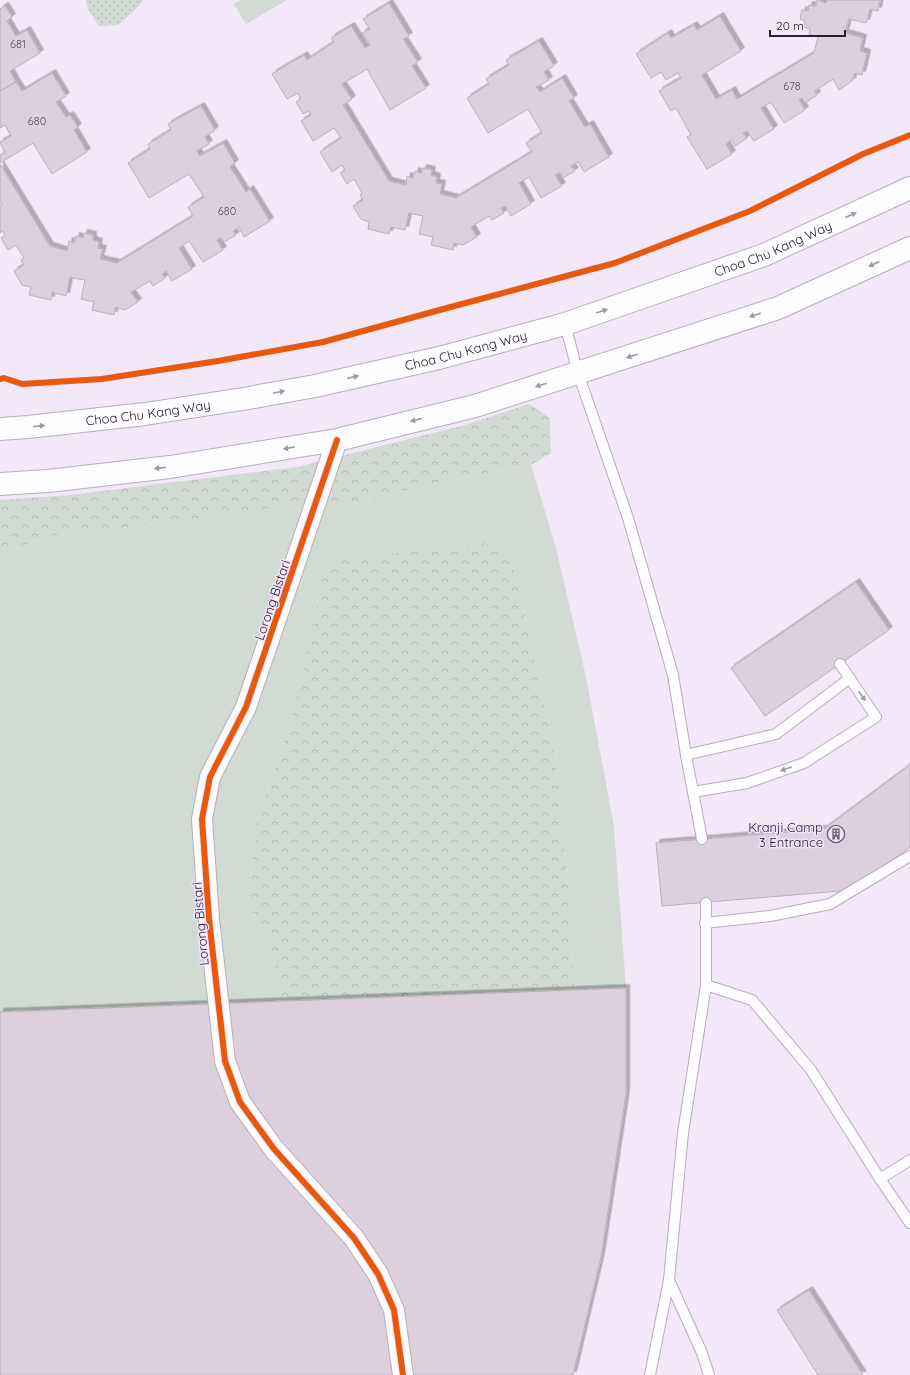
<svg xmlns="http://www.w3.org/2000/svg" width="910" height="1375" font-family="Quicksand,sans-serif">
  <defs>
    <pattern id="forest-crowns" width="20" height="18" patternUnits="userSpaceOnUse"><rect width="20" height="18" fill="#d1dad3"/><path d="M2 6a3 3 0 1 1 6 0M12 15a3 3 0 1 1 6 0" fill="none" stroke="#b3bbb5"/></pattern>
    <pattern id="park-dots" width="8" height="8" patternUnits="userSpaceOnUse"><rect width="8" height="8" fill="#d1dad3"/><path d="M2 2h.1M6 6h.1" fill="none" stroke="#b3bbb5" stroke-width="1.8" stroke-linecap="round"/></pattern>
    <filter id="shadow"><feDropShadow dx="3.5" dy="-3.5" stdDeviation="0" flood-color="#0004"/></filter>
  </defs>
  <rect width="100%" height="100%" fill="#f2e8f7"/>
  <g fill="#d1dad3">
    <path d="M241,0H287L246,24L234,4Z"/>
    <path d="M531,465L556,548L586,677L614,826L626,988V1094L601,1257L573,1375H526L578,1053L570,907L554,747L511,556L294,712L256,824L249,903L273,952L289,1070L0,1086V556L44,537L171,522L289,505L352,504L419,487Z"/>
  </g>
  <g fill="url(#forest-crowns)">
    <path d="M529,404L550,418L551,453L531,465L419,487L352,504L289,506L171,522L44,537L0,556V500L70,495L297,467L465,425Z"/>
    <path d="M483,543L511,556L554,747L570,907L578,1053L0,1086L289,1070L273,952L249,903L256,824L294,712L323,577L331,561Z"/>
  </g>
  <path fill="url(#park-dots)" d="M86,0H143L137,8L118,25L99,26L88,10Z"/>
  <g fill="#dbd0dc" stroke="#bab0ba" filter="url(#shadow)">
    <path d="M817,0L826,3L827,0H880L878,11L870,9L866,23L849,19L845,33L863,38L860,51L867,53L862,75L855,73L852,81L839,90L833,79L815,91L817,95L805,103L802,98L799,100L805,110L784,123L771,102L761,108L774,129L754,141L747,131L743,133L747,138L735,146L732,140L726,144L732,154L707,169L687,137L691,135L676,108L671,111L659,91L681,78L678,73L666,80L661,72L651,78L636,54L668,33L671,38L694,25L697,30L720,16L741,51L702,75L716,99L732,90L737,99L814,53L818,37L809,34L810,29L804,27L805,21L800,19L802,10L808,11L809,5L816,6Z"/>
    <path d="M389,3L409,36L403,39L418,62L412,66L426,88L390,110L367,69L342,84L352,99L343,105L389,181L406,185L407,176L413,178L415,171L421,173L423,168L432,170L431,175L437,177L436,183L442,184L440,194L456,198L532,152L526,143L542,133L528,109L488,133L467,98L489,84L486,79L509,65L506,60L539,41L554,66L544,72L549,80L536,87L540,92L562,78L574,98L569,101L585,127L590,124L609,157L584,172L578,162L571,166L575,171L563,178L560,172L555,175L562,186L541,198L529,177L519,183L531,204L511,216L505,206L501,208L504,213L492,220L489,216L471,227L477,237L463,245L454,243L453,250L431,245L433,237L419,234L423,216L409,213L405,230L391,227L389,234L368,229L369,222L361,219L353,206L363,200L360,195L362,193L354,179L347,184L340,173L345,170L342,165L332,172L320,152L341,138L334,128L313,141L301,121L311,115L309,111L303,114L296,102L301,99L298,93L287,99L272,74L304,55L307,60L334,42L331,38L351,26L365,48L370,45L362,33L370,29L363,19Z"/>
    <path d="M5,6L12,17L7,21L16,36L27,30L40,53L10,71L16,82L0,91V9Z"/>
    <path d="M52,73L66,96L56,102L66,117L70,115L78,127L74,130L87,152L52,174L33,143L0,163V155L5,152L0,142L11,136L5,125L0,128V91L16,82L22,91Z"/>
    <path d="M201,106L215,130L205,137L209,144L197,151L200,156L223,143L235,163L230,167L246,192L250,189L270,221L244,237L239,227L233,231L236,235L224,242L221,238L217,240L223,250L203,262L189,241L179,248L192,269L172,281L166,271L162,274L165,278L153,286L150,281L131,292L138,302L125,310L115,307L114,315L92,310L94,302L81,299L85,280L78,279L70,277L66,296L52,292L51,300L29,295L31,287L22,285L14,271L24,265L21,260L24,258L16,245L8,250L1,238L5,235L3,231L0,233V205L2,204L0,200V164L50,246L67,251L69,241L74,243L76,236L83,238L84,233L93,235V240L99,242L98,248L103,249L100,259L117,263L193,216L188,207L204,197L189,174L149,198L128,163L150,149L148,144L171,130L168,124Z"/>
    <path d="M856,582L889,630L765,716L731,668Z"/>
    <path d="M910,765V847L852,890L662,906L656,843L824,829Z"/>
    <path d="M626,988V1094L601,1257L573,1375H0V1012Z"/>
    <path d="M809,1290L863,1375H818L777,1310Z"/>
  </g>
  <g fill="none" stroke-linecap="round" stroke-linejoin="round">
    <defs>
      <g id="lane">
        <path d="M565,324L578,373L628,518L673,675L686,755L702,839"/>
        <path d="M686,755L776,734L850,678"/>
        <path d="M693,792L747,783L804,763L876,717L840,664"/>
        <path d="M705,923L770,916L830,904L910,856"/>
        <path d="M706,985L752,1000L811,1070L880,1179L910,1223"/>
        <path d="M880,1179L910,1160"/>
        <path d="M669,1280L702,1353L709,1375"/>
        <path d="M650,1375L669,1280L683,1133L706,985V903"/>
      </g>
      <path id="street" d="M337,440L246,707L210,777L202,819L209,919L225,1061L240,1102L274,1149L354,1238L378,1274L394,1310L403,1375"/>
      <g id="secondary">
        <path id="s1" d="M0,429L28,427L145,414L243,399L315,386L439,358L565,324L764,255L910,188"/>
        <path d="M0,484L48,481L170,467L337,440L475,406L778,308L910,248"/>
      </g>
    </defs>
    <use href="#lane" stroke="#b7aebb" stroke-width="12"/>
    <use href="#street" stroke="#b7aebb" stroke-width="22"/>
    <use href="#secondary" stroke="#b7aebb" stroke-width="24"/>
    <use href="#lane" stroke="#fdfcfe" stroke-width="10"/>
    <use href="#street" stroke="#fdfcfe" stroke-width="20"/>
    <use href="#secondary" stroke="#fdfcfe" stroke-width="22"/>
    <defs>
      <g id="cycleway">
        <path d="M0,379L4,378L22,384L102,379L218,361L323,342L447,308L615,263L750,211L863,154L910,135"/>
        <path d="M337,440L246,707L210,777L202,819L209,919L225,1061L240,1102L274,1149L354,1238L378,1274L394,1310L403,1375"/>
      </g>
    </defs>
    <use href="#cycleway" stroke="#f3e2fd" stroke-width="8"/>
    <use href="#cycleway" stroke="#e8590c" stroke-width="6"/>
  </g>
  <defs><path id="oneway-solid" d="M-6-.8H1V-3.2L6.5 0L1 3.2V.8H-6Z"/></defs>
  <g fill="#9d99a0">
    <use href="#oneway-solid" transform="translate(851 215) rotate(-25)"/>
    <use href="#oneway-solid" transform="translate(874 264) rotate(156)"/>
    <use href="#oneway-solid" transform="translate(602 311) rotate(-19)"/>
    <use href="#oneway-solid" transform="translate(755 315) rotate(162)"/>
    <use href="#oneway-solid" transform="translate(632 356) rotate(162)"/>
    <use href="#oneway-solid" transform="translate(353 377) rotate(-13)"/>
    <use href="#oneway-solid" transform="translate(541 385) rotate(163)"/>
    <use href="#oneway-solid" transform="translate(279 392) rotate(-10)"/>
    <use href="#oneway-solid" transform="translate(416 420) rotate(166)"/>
    <use href="#oneway-solid" transform="translate(39 426) rotate(-6)"/>
    <use href="#oneway-solid" transform="translate(289 448) rotate(171)"/>
    <use href="#oneway-solid" transform="translate(160 468) rotate(173)"/>
    <use href="#oneway-solid" transform="translate(862 696) rotate(55)"/>
    <use href="#oneway-solid" transform="translate(786 769) rotate(160)"/>
  </g>
  <defs>
    <symbol id="building-ring" viewBox="-11 -11 22 22"><circle r="9.5" fill="#f3e2fd" stroke="#6f6673" stroke-width="1.5"/><path d="M-4-6H4V6H1V3H-1V6H-4ZM-2.5-4.3h1.7v1.8h-1.7ZM.8-4.3h1.7v1.8H.8ZM-2.5-1h1.7V.8h-1.7ZM.8-1h1.7V.8H.8Z" fill="#6f6673"/></symbol>
  </defs>
  <g fill-rule="evenodd">
    <use href="#building-ring" x="826" y="824" width="20" height="20"/>
  </g>
  <g text-anchor="middle" stroke-width="3" stroke-linejoin="round" paint-order="stroke">
    <g font-size="11" fill="#564d59">
      <text x="18" y="48">681</text>
      <text x="792" y="90">678</text>
      <text x="37" y="125">680</text>
      <text x="227" y="215">680</text>
    </g>
    <g font-size="13" fill="#28202c" stroke="#f3e2fd">
      <text dy="5" stroke="none"><textPath href="#s1" startOffset="797">Choa Chu Kang Way</textPath></text>
      <text dy="5" stroke="none"><textPath href="#s1" startOffset="473">Choa Chu Kang Way</textPath></text>
      <text dy="5" stroke="none"><textPath href="#s1" startOffset="149">Choa Chu Kang Way</textPath></text>
      <text transform="translate(272 600) rotate(-71)" y="5">Lorong Bistari</text>
      <text transform="translate(200 924) rotate(-95)" y="5">Lorong Bistari</text>
    </g>
    <g font-size="13" fill="#28202c" stroke="#f3e2fd" text-anchor="end">
      <text x="823" y="832">Kranji Camp<tspan x="823" dy="15">3 Entrance</tspan></text>
    </g>
  </g>
  <path d="M770 30v6h75v-6" fill="none" stroke="#28202c" stroke-width="2"/>
  <text x="776" y="30" font-size="12" fill="#28202c" stroke="#f3e2fd" stroke-width="3" paint-order="stroke">20 m</text>
</svg>
